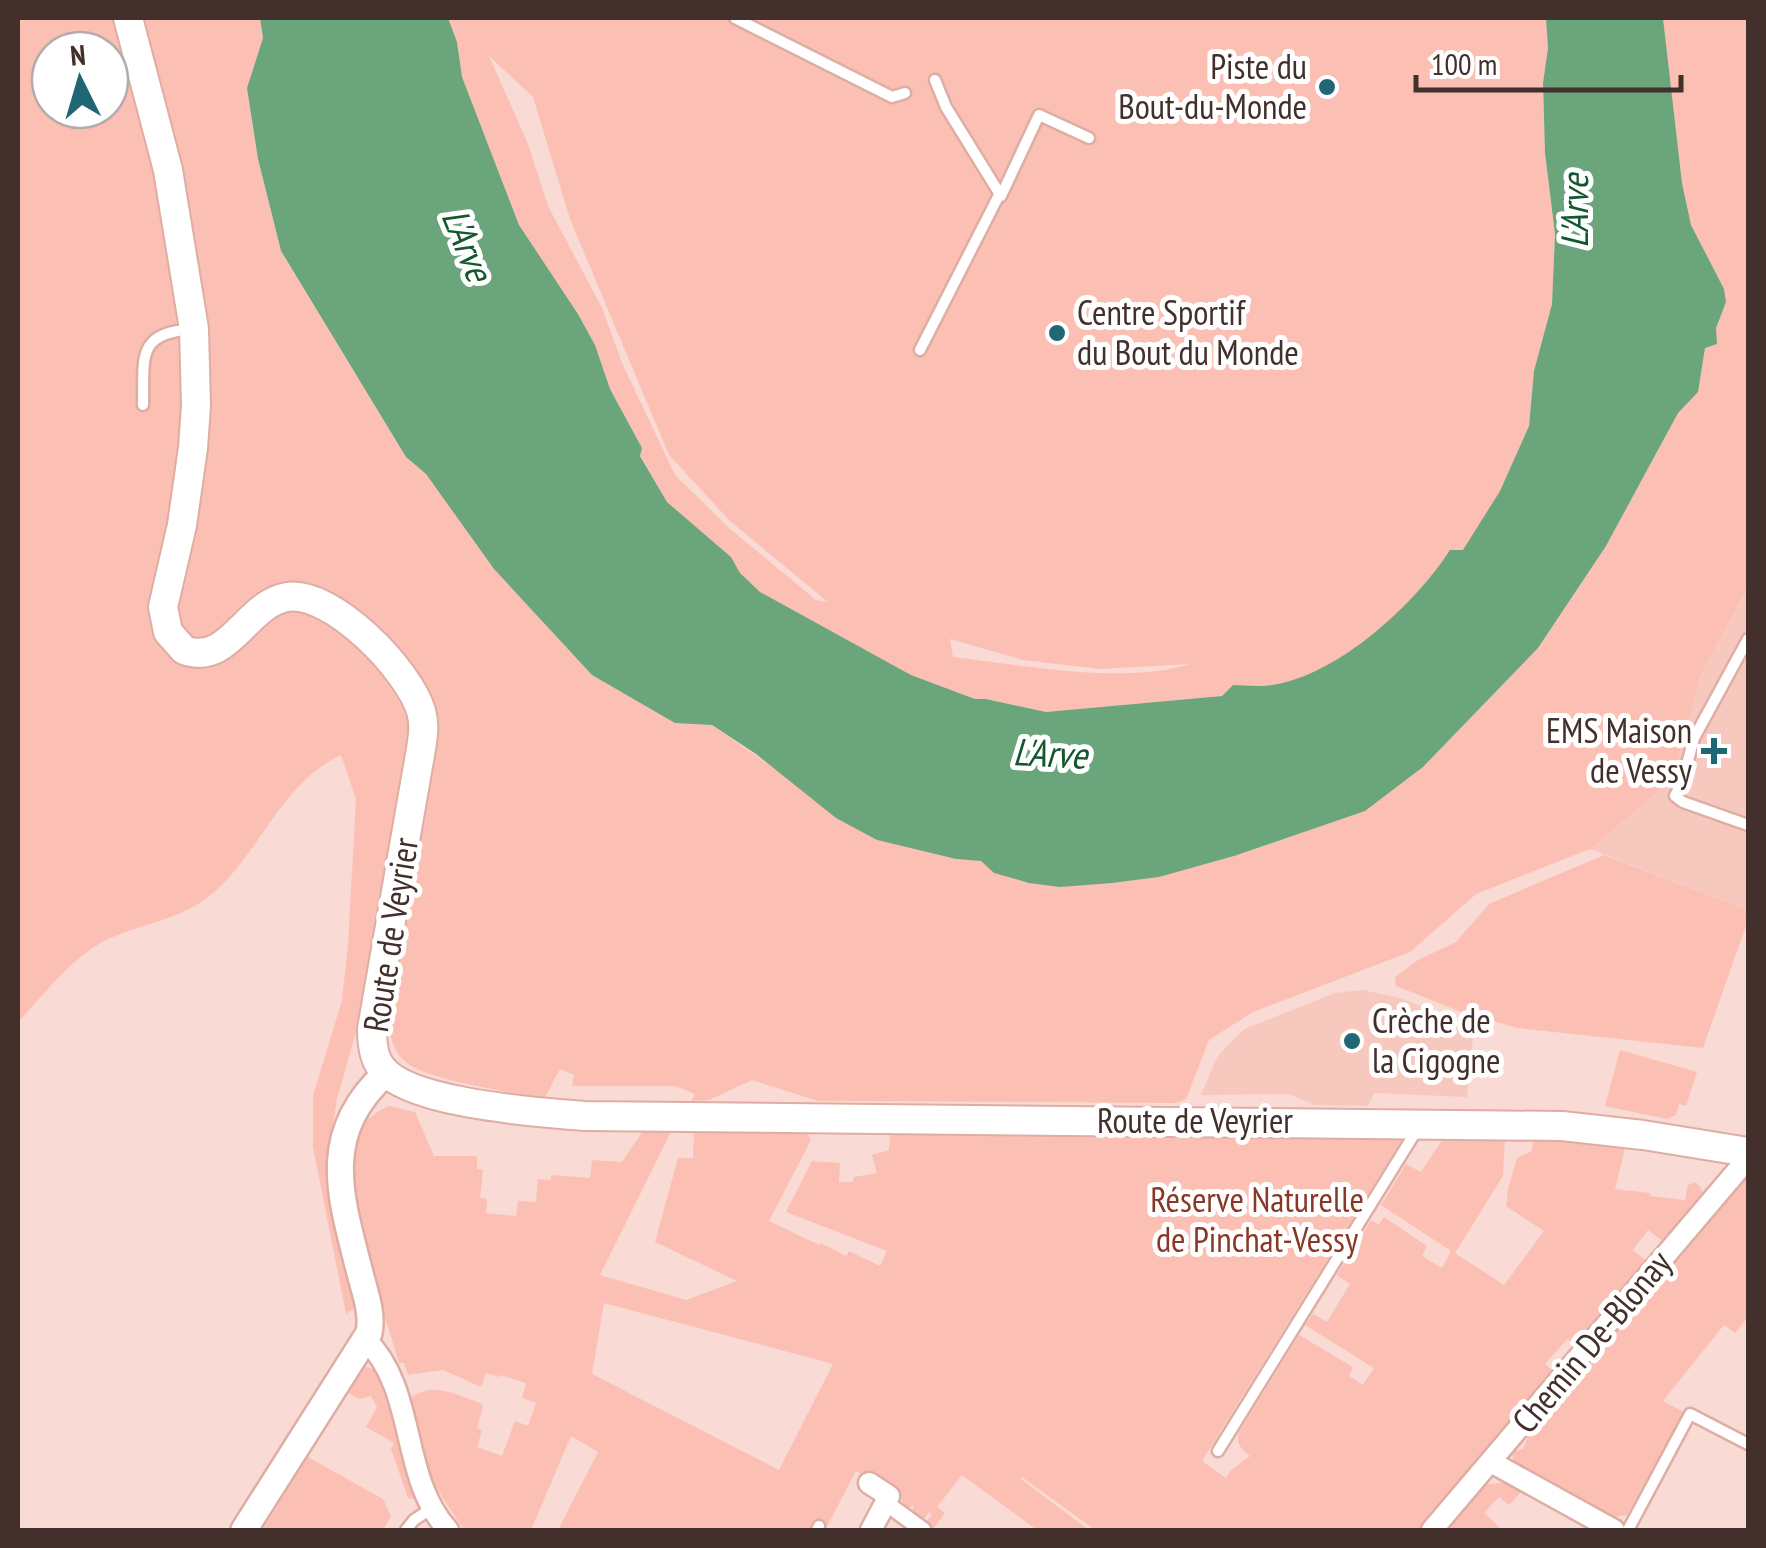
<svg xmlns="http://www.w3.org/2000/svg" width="1766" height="1548" font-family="'PT Sans Narrow',sans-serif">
  <rect width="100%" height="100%" fill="#f9dad4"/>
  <g fill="#f7c9be">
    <path d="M1748,586V910L1590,849L1673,779L1700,677Z"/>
    <path d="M1363,990L1400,998L1474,1026L1467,1097L1374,1093L1368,1106L1314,1105L1289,1094L1201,1095L1217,1057L1244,1029L1335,993Z"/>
  </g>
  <g fill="#fbc0b3" fill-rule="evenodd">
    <path d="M18,18H260L263,38L247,88L258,159L281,252L406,457L426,474L494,569L592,675L675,722L712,725L877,840L956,859L981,861L994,873L1029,883H1112L1159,877L1234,856L1365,811L1423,767L1538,648L1606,546L1678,413L1698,392L1705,348L1726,303L1724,289L1691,225L1682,183L1663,18H1748V586L1700,677L1673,779L1590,849L1476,894L1410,952L1253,1012L1209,1040L1186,1099L1176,1103L818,1101L752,1080L709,1100L691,1101L695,1094L675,1086H572L574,1075L560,1069L544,1099C513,1092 429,1081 407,1063C389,1049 387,1025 390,1004H364L337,1099L326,1170L355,1301L353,1309L346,1314L313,1147V1096L342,1000L348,945L356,799L341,755C280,784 261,852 212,894C178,923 130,924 94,947C65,966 41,998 18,1022ZM50,50H110V110H50Z"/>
    <path d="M448,18H1546L1548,48L1543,83L1545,153L1555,234L1552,304L1534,371L1529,426L1500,491L1463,551L1450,550C1415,604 1339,675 1273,685C1260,687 1246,685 1233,685L1222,696L1046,712L987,699H975L911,675L760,592L740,573L731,557L667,502L640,455L642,448L610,389L595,345L578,314L519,225L462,77L457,42ZM489,56L533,97L570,219L669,455L730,521L828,602L816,600L729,528L675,475L622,363L602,308L548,206L528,144ZM950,639L1023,660L1100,669L1190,664C1124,685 1022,665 953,657Z"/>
    <path d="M1604,855L1748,910V920L1703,1048L1518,1028L1464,1013L1396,986L1395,977L1418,960L1456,942L1489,904Z"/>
    <path d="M1620,1050L1697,1072L1686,1106L1679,1104L1676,1115L1667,1119L1605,1106Z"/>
    <path d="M389,1106L415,1112L434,1156H477V1169L483,1170L480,1198L487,1199L486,1213L516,1216L518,1201L536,1202L538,1179L551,1180V1175L590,1178L592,1160L622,1162L642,1132H671L600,1275L686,1300L737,1281L655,1242L678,1158H693L694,1131L806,1132L811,1140L769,1221L819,1245L821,1243L846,1256L849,1251L880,1266L887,1251L786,1212L812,1161L840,1163L839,1182H853L854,1177L877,1173L872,1155L889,1150L890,1131L1403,1138L1202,1461L1226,1478L1231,1470L1250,1456C1242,1449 1237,1446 1238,1434L1299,1335L1353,1367L1349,1376L1363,1385L1374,1368L1305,1325L1313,1314L1327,1322L1350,1284L1337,1275L1371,1220L1379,1225L1384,1217L1427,1246L1422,1256L1442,1268L1451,1251L1381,1205L1406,1164L1421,1172L1444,1137L1505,1138L1503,1176L1455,1253L1504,1285L1544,1231L1506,1206L1508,1189L1517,1158L1532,1151L1533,1139L1625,1148L1615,1189L1650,1193V1196L1685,1200L1688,1185L1696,1182L1706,1196L1665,1243L1648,1230L1633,1250L1649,1263L1578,1348L1567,1339L1545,1364L1556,1374L1423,1530H1095L1022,1477L1021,1479L1089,1530H1037L962,1475L937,1507L945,1513L934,1528L926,1522L932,1515L929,1512L923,1520L913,1513V1505L909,1508L902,1502L901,1495L856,1471L825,1530H558L598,1452L571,1436L531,1530H464L433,1483L409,1399C431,1381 455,1394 480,1403L483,1407L477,1428L482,1430L477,1447L502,1456L515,1421L528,1426L536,1403L522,1398L526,1383L501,1375L499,1377L486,1373L481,1387L443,1370L408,1375L404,1363H399C384,1310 342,1195 352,1143C355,1127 375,1112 389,1106ZM604,1303L833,1364L779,1470L592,1374Z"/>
    <path d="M1748,1179V1317L1735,1333L1724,1325L1663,1401L1684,1412L1627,1515L1608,1518L1515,1467L1512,1452L1523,1449L1532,1428L1740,1182Z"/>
    <path d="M363,1366L376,1370L381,1379L415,1491L414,1499L408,1498L391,1449L394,1443L366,1427L377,1407L371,1396L359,1399L347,1392L332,1417L325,1413L354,1370Z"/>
    <path d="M308,1457L383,1499L391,1516L383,1530H262Z"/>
    <path d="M1504,1482L1521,1492L1509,1505L1499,1497L1484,1513L1502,1530H1508H1444L1483,1485Z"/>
  </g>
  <path fill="#6aa57b" d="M260,18H448L457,42L462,77L519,225L578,314L595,345L610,389L642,448L640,456L667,502L731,557L740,573L760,592L911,675L975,699H986L1046,712L1222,696L1233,685C1246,685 1260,687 1272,685C1339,675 1415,604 1450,550H1463L1500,491L1529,426L1534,371L1552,304L1555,234L1545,153L1543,83L1548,48L1546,18H1663L1682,183L1691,225L1724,289L1726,302L1716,328L1717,344L1705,348L1698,392L1678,413L1606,546L1538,648L1423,767L1365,811L1234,856L1159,877L1112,883L1060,887L1029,883L994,873L981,861L956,859L877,840L836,818L756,754L712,725L675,723L592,675L494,569L426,474L406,457L281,251L258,159L247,88L263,38Z"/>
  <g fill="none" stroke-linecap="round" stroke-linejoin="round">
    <defs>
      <g id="service">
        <path d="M735,18L892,97L905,93"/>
        <path d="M935,80L946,107L1001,196L1039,115L1089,138"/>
        <path d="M920,350L999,195"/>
        <path d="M143,405C144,357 136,333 193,329"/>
        <path d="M1748,639L1694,738L1683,779L1675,796L1683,802L1748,825"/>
        <path d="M1218,1451L1418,1128"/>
        <path d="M406,1530L414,1520L432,1508"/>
        <path d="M817,1530L819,1526"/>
        <path d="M1628,1530L1690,1414L1748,1444"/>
      </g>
      <path id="pedestrian" d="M886,1503L923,1530"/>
      <g id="minor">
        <path d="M366,1340C417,1390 400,1478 448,1530"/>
        <path d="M1491,1462L1614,1530"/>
        <path d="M869,1483L889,1496L871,1530"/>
        <path d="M1432,1530L1743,1164L1747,1152"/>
      </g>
      <path id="tertiary" d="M244,1530L369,1333C373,1313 365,1293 360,1273C340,1195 319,1134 386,1073"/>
      <path id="secondary" d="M128,18L168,170L194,329L196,406L193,448L182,525L163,607L168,632L184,650C229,667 246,604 287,597C332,590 409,670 421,711C425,724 423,736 421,749L372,1029C372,1042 373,1057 381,1067C407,1104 539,1112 584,1116L1562,1126L1643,1135L1748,1152"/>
    </defs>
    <use href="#service" stroke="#deada3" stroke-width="15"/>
    <use href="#pedestrian" stroke="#deada3" stroke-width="20"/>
    <use href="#minor" stroke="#deada3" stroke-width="25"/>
    <use href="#tertiary" stroke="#deada3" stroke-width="30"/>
    <use href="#secondary" stroke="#deada3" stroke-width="32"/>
    <use href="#service" stroke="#fff" stroke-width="10"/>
    <use href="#pedestrian" stroke="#fff" stroke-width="15"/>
    <use href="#minor" stroke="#fff" stroke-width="20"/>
    <use href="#tertiary" stroke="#fff" stroke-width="25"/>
    <use href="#secondary" stroke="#fff" stroke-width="28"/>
  </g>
  <g fill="#1f6774" stroke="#fff" stroke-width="4">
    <circle cx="1327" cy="87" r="10"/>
    <circle cx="1057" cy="333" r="10"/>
    <path d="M1709 736h10v10h10v10h-10v10h-10v-10h-10v-10h10z"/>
    <circle cx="1352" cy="1041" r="10"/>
  </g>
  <g text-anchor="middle" stroke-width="10" stroke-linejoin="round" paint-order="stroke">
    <g font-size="35" fill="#43302c" stroke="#fff" text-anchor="end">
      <text x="1307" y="79">Piste du<tspan x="1307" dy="40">Bout-du-Monde</tspan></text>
      <text x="1077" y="325" text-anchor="start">Centre Sportif<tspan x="1077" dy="40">du Bout du Monde</tspan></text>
      <text x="1692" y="743">EMS Maison<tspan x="1692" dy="40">de Vessy</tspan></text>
      <text x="1372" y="1033" text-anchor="start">Crèche de<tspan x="1372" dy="40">la Cigogne</tspan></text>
    </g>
    <g font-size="35" fill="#43302c" stroke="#fff">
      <text transform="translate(391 935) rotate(-81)" y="12">Route de Veyrier</text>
      <text x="1195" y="1133">Route de Veyrier</text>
      <text transform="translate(1592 1342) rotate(-50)" y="12">Chemin De-Blonay</text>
    </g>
    <g font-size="35" fill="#893726" stroke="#fff">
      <text x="1257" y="1212">Réserve Naturelle<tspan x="1257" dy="40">de Pinchat-Vessy</tspan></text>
    </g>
    <g font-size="38" font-style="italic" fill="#13572f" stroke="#fff">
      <text transform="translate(1575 211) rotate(-90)" y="13">L'Arve</text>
      <text transform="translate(467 245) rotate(68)" y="13">L'Arve</text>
      <text transform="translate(1050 754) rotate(3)" y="13">L'Arve</text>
    </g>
  </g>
  <rect width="1766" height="1548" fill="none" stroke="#43302c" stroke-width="40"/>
  <g transform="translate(80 80) rotate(355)"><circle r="48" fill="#ffffff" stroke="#b4acab" stroke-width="2.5"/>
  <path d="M0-8L18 38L0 25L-18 38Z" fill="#1f6774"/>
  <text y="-15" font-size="28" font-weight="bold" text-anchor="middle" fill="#43302c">N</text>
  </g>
  <path d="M1416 75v15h265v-15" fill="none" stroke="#43302c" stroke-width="5"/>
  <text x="1431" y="75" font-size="30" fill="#43302c" stroke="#ffffff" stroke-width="8" paint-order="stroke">100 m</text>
</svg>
